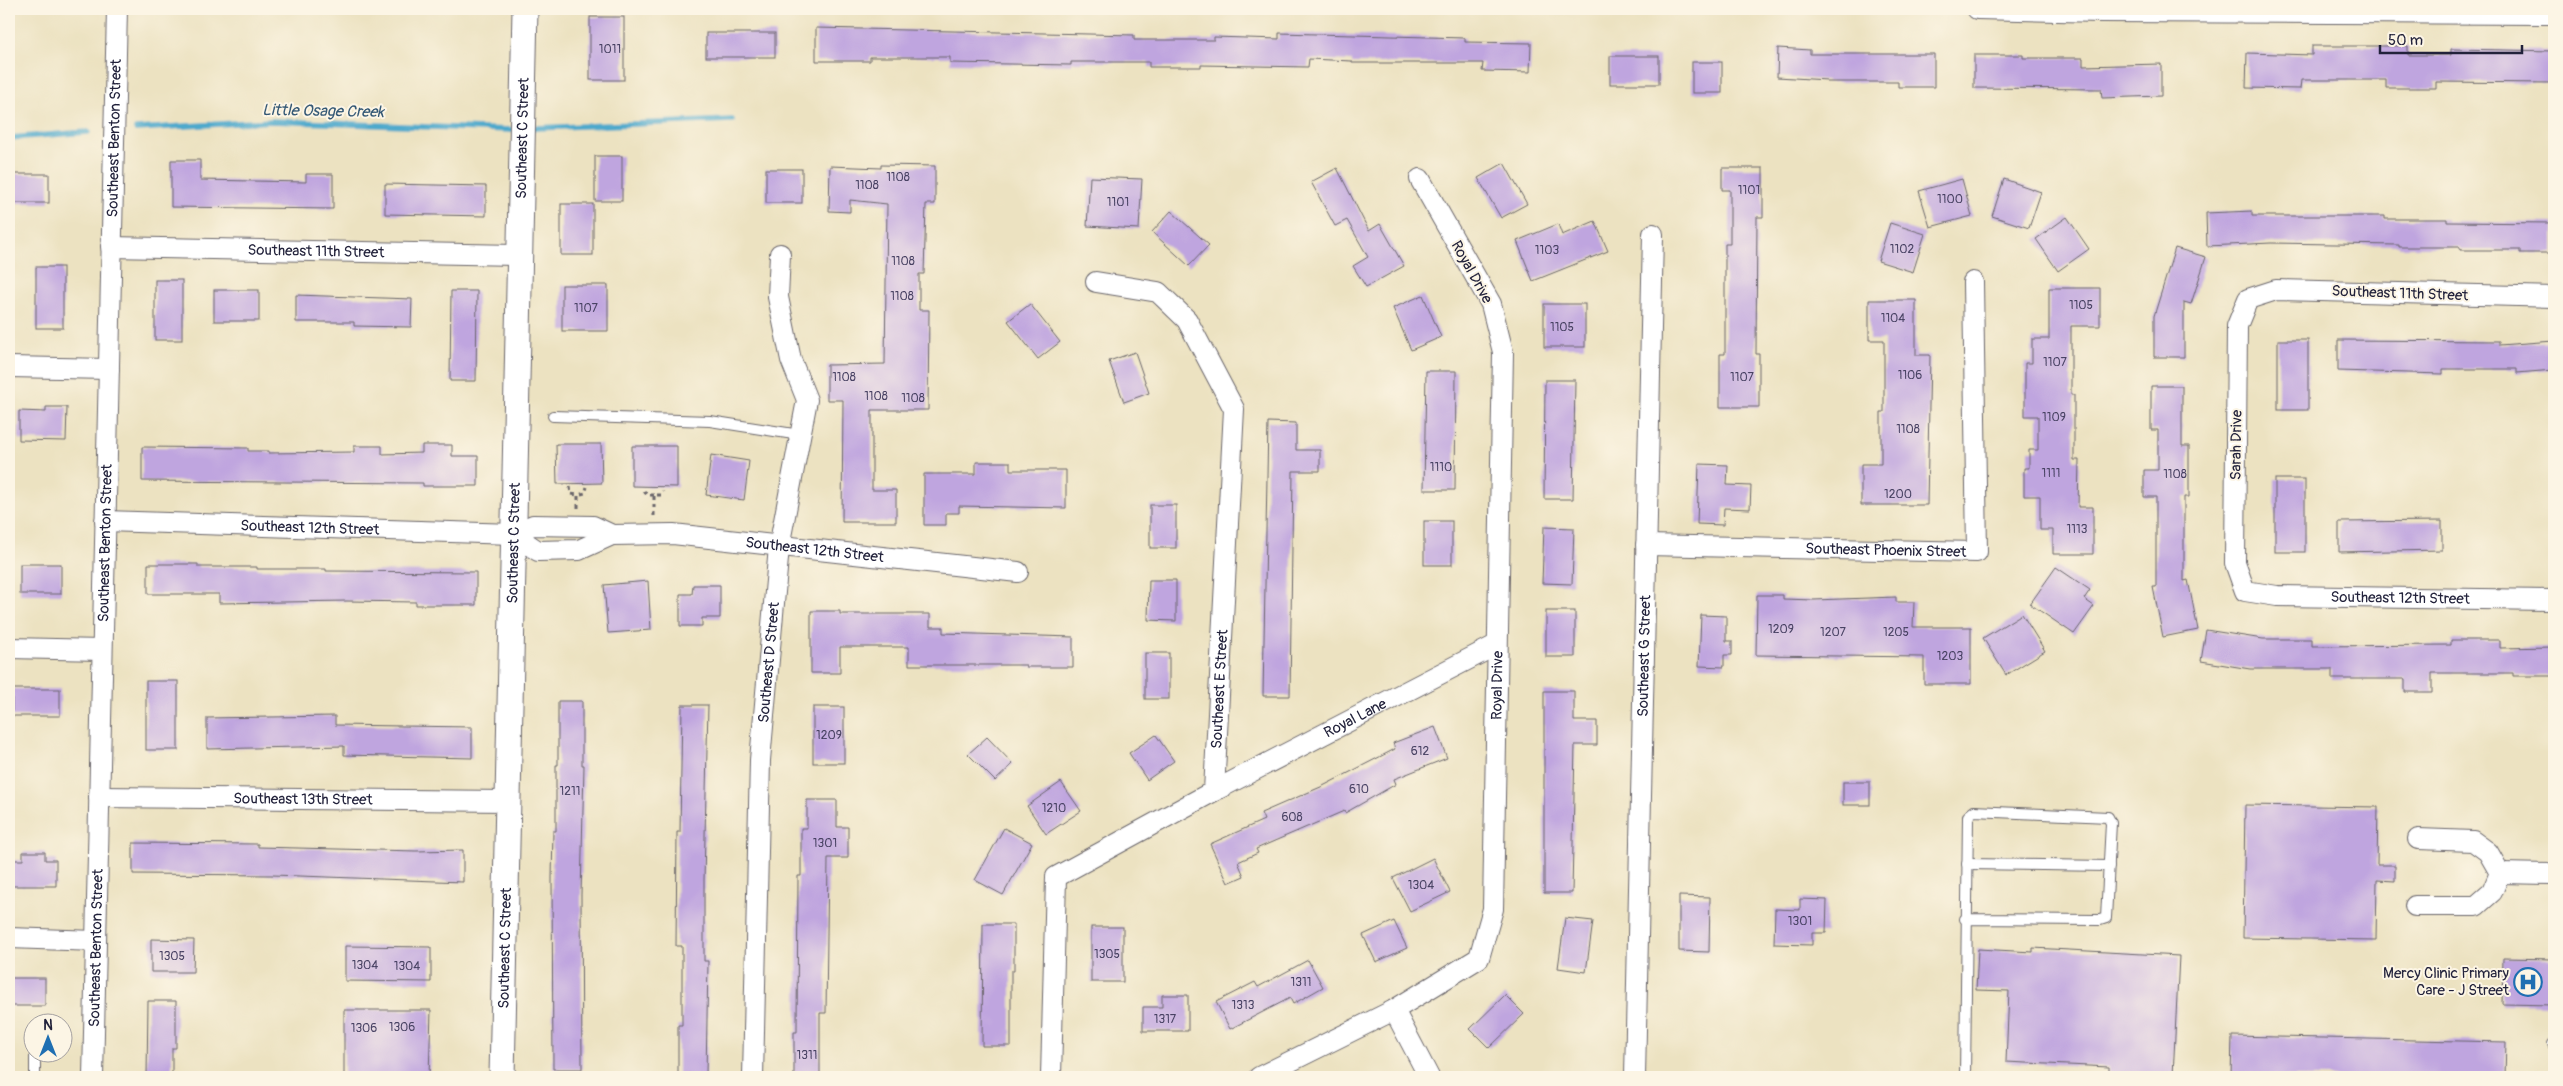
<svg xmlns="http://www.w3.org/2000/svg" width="2563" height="1086" font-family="Pangolin,sans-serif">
  <rect width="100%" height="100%" fill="#fcf5e5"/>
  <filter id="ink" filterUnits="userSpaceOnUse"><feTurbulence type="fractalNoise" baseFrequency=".02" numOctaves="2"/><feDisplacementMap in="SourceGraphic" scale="10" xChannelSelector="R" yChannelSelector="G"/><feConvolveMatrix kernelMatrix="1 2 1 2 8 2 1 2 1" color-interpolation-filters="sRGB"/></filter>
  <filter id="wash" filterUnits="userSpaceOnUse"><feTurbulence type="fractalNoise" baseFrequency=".0096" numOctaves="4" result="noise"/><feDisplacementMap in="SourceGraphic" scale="20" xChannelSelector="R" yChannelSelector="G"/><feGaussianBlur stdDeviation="1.12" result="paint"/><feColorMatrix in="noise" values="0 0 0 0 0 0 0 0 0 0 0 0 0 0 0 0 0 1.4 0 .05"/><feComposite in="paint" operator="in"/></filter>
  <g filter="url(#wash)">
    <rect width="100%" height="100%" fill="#ece2c1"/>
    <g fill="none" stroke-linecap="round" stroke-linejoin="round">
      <g stroke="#4ea9cc" stroke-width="5.5">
        <path d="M534,128L732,120"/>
        <path d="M136,129L272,121L511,130"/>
        <path d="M9,138L88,132"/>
      </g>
    </g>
    <g id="blocks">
      <g fill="#bfa5df">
        <rect x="590" y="17" width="34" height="63"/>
        <path d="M816,28L1134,35V40H1214V37L1279,39V33L1465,38V42L1531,43L1530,72L1482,71L1483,63H1352V61L1309,59L1308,67L1201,65V67H1149V62H1071V65L950,63V57H870V61H816Z"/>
        <rect x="706" y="33" width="69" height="24"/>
        <path d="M2312,46H2408V55H2451V49L2554,51V83L2436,82V88H2386V80H2301L2300,89L2246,88L2247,53L2312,55Z"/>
        <path d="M1778,48L1810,50V54H1934V87H1898V82H1827V80L1777,77Z"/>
        <path d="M1974,55H2023V58H2083V66L2161,64V96L2102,98L2101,89L1974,88Z"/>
        <rect x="1610" y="56" width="49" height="28"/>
        <rect x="1692" y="62" width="30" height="31"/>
        <rect x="595" y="156" width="27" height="45"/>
        <path d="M171,160H200V180L306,182V174H333V209L171,207Z"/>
        <path d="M1504,163L1527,204L1501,218L1478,178Z"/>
        <path d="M881,165L935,166V204H926L924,274H919V310H929L928,410H872V490H896V522H842L843,400H827V365L885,364L887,204L850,200V212L829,211L830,166L881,168Z"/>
        <path d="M1337,168L1369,231L1380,224L1404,266L1366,287L1353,266L1368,257L1347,220L1335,226L1311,182Z"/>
        <path d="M1722,168H1763V217H1757L1756,354H1759V407H1720V354H1725V244H1730V190H1722Z"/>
        <rect x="766" y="169" width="36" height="34"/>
        <rect x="9" y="174" width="40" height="29"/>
        <path d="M1090,177L1142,179L1139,229L1087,226Z"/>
        <path d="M1962,179L1972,216L1930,227L1919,191Z"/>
        <path d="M2004,179L2041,192L2029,228L1992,216Z"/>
        <path d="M385,184L486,186V216L385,214Z"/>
        <rect x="561" y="204" width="32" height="51"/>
        <path d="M1171,211L1209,245L1189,266L1152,232Z"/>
        <path d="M2252,211V216H2385V219H2447V222L2554,223V253H2520V250H2460V247H2399V245L2271,243L2207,246L2206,213Z"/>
        <path d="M2067,217L2089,249L2058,271L2036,239Z"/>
        <path d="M1595,221L1608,251L1533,281L1517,241L1558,224L1562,235Z"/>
        <path d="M1890,223L1925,234L1913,272L1878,261Z"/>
        <path d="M2175,248L2206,257L2191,304L2184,302V357H2154V316Z"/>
        <rect x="36" y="267" width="27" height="61"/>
        <rect x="155" y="280" width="27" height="60"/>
        <rect x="562" y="285" width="46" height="46"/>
        <path d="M2049,288H2100V326H2071V395H2074V460H2079L2078,507H2093V554H2053V530H2040V496H2024V468H2029V450H2038V416H2025V363H2032V339H2049Z"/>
        <rect x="214" y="290" width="45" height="31"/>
        <path d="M451,291H477L476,381H450Z"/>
        <path d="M296,295L412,299L411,327L354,326V322H296Z"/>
        <path d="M1423,295L1441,337L1411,350L1393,308Z"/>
        <path d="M1869,300H1916V355H1930L1927,505H1861V464H1881V412H1884V340H1869Z"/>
        <path d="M1030,304L1060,342L1038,359L1008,321Z"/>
        <rect x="1544" y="304" width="41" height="43"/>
        <rect x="2278" y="340" width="30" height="70"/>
        <path d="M2338,340L2499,341V345L2554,341V370L2517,373V369H2443V374L2338,371Z"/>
        <path d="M1135,352L1149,393L1124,402L1109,361Z"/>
        <path d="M1426,371H1456L1455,490H1424Z"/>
        <path d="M1545,380H1575L1573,499H1544Z"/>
        <path d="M2151,386H2182V446H2189V497H2184V581L2188,580L2198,630L2163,637L2153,587H2156V497H2144V470H2158V430H2151Z"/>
        <path d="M46,407H67L66,441L19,440V411L46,412Z"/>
        <path d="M1268,422L1296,423V450H1320V471H1293L1290,696H1263Z"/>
        <path d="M556,444H601L602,483L557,484Z"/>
        <path d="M422,445H452V456H478V486H423V483L142,481V447L248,448V451H268V453L354,452V446H382V454L422,453Z"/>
        <path d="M632,446H677V487L632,486Z"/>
        <path d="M711,455L749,461L744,500L706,495Z"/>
        <path d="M976,462H1010V470H1066V508L959,506V513H946V525H924V474H976Z"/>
        <path d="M1699,464L1728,465L1727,485L1751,486L1750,509L1724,508L1723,525L1697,524Z"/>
        <rect x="2275" y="479" width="30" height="73"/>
        <rect x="1150" y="505" width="26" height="43"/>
        <rect x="1424" y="521" width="28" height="44"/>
        <path d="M2442,521V550L2339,552V522Z"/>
        <path d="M1544,527L1574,528L1572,584L1542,583Z"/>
        <rect x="20" y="564" width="41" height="30"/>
        <path d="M148,564H198V567H257V569H326V571L476,572V605H416V602L347,601L219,603V594H148Z"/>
        <path d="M2056,567L2090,590L2084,599L2094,606L2074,634L2030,604Z"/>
        <path d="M1149,580H1176V621L1148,620Z"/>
        <path d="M648,581L651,630L608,633L604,585Z"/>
        <path d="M693,585H720V618H702V626H680V594H692Z"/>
        <path d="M1757,595H1783V599L1814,600L1896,597V602H1914L1913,627H1971V684H1924V657L1756,655Z"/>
        <path d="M811,611H840V614H930V627H943V633L1073,637V667H1026V665H909V647H840V673H811Z"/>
        <rect x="1546" y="611" width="29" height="46"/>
        <path d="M2022,614L2045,651L2006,675L1983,638Z"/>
        <path d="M1701,615L1726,616V641H1732V655H1724V667L1699,666Z"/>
        <path d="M2206,630L2263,639H2312V646L2451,645V640H2500V648L2554,647V676H2513V673H2432V692H2405V679H2332V669H2250L2201,661Z"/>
        <rect x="1145" y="653" width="24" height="46"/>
        <rect x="146" y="681" width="32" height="69"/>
        <rect x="12" y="689" width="48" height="27"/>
        <path d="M1544,691H1574V721H1597V745H1575L1572,893H1544Z"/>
        <path d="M558,701H582V765H584L581,895L582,1069H553L552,878L553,831H556V765H558Z"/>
        <path d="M682,705H708L704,880V961H708L706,1076H678V1025H682V946H676L677,832H680Z"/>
        <rect x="813" y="707" width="31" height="56"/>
        <path d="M335,716V725L472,727V758L344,755V746L207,749V718Z"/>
        <path d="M1435,727L1447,758L1394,779L1396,784L1345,813L1344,811L1256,849L1258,853L1238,862L1244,876L1228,883L1210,844L1264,820L1261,813L1323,786L1395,749L1393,743Z"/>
        <path d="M1156,735L1174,761L1147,780L1129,753Z"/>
        <path d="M987,737L1013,764L995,781L968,754Z"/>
        <path d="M1061,782L1081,811L1046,834L1027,806Z"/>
        <rect x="1843" y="782" width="27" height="23"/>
        <path d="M807,800H837V827H848V858H828L826,1013H820V1077H794V1032H797L798,876H801V828H807Z"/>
        <path d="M2245,805L2378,807L2377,865H2395V881L2377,880L2376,940L2243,938Z"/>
        <path d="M1004,828L1032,843L1003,895L975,880Z"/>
        <path d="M133,843L258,844V847L416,851L463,850V882L273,875L133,874Z"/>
        <path d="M23,852H45V860H56V886H9V860H23Z"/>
        <path d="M1433,858L1450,892L1410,911L1393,878Z"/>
        <path d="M1679,896L1710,897L1709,952L1679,951Z"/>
        <path d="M1800,899L1827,900L1826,933H1812V945L1774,944L1775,909L1800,910Z"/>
        <path d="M1565,918L1593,921L1586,972L1558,968Z"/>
        <path d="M1394,921L1407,948L1376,962L1363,935Z"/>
        <path d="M983,924H1014V971H1011V1046H982Z"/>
        <rect x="1091" y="927" width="32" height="55"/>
        <path d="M151,939L194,940L193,972H151Z"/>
        <path d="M345,946L431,947V982L345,981Z"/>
        <path d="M2033,948L2179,956L2173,1076L2109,1073V1067L2006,1062L2009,991L1976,990L1978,949L2033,952Z"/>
        <path d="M2503,958L2554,959V1005L2502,1004Z"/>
        <path d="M1308,960L1323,987L1293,1004L1290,998L1230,1029L1216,1002L1255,982L1258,987Z"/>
        <rect x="9" y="978" width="36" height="28"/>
        <path d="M1162,995H1188V1031H1143V1007H1162Z"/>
        <path d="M1505,995L1524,1014L1489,1048L1470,1029Z"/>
        <path d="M148,1001H176V1048H172V1077H147Z"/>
        <path d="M344,1010H431L429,1077H344Z"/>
        <path d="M2232,1036L2506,1042L2505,1077H2231Z"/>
      </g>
    </g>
  </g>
  <g filter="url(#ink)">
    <use href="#blocks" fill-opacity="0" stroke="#69656a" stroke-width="1"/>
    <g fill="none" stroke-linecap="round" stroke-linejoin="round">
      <defs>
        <g id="service">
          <path d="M553,416L710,421L800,435"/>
          <path d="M1967,864L2109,866"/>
          <path d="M1965,919L2100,920L2106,918L2111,823L2108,817L1974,811L1968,816L1965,1077"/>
          <path d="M2553,1044H2554"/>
          <path d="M35,1077V1054"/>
        </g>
        <g id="minor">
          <path d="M1977,9L2101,12L2554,14"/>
          <path id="s1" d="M111,247L520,255"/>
          <path id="s2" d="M2554,297L2276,290L2248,299L2237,326L2235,563L2245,591L2277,596L2554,600"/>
          <path d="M9,367L109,369"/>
          <path id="s3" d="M105,521L513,534L533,525L593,526L612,535"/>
          <path id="s4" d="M513,534L538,551L579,550L612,535L673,534L1018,572"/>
          <path id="s5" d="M1646,545L1977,552L1973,282"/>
          <path d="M9,648L102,650"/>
          <path id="s6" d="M1214,791L1496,645"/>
          <path id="s7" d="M99,797L508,801"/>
          <path d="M2500,873L2554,874"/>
          <path d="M2415,906H2476L2492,892L2500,873L2488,852L2473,841L2418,839"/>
          <path d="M9,938L96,941"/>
          <path d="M1394,1010L1429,1077"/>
          <path id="s8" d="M93,1077L117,9"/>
          <path id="s9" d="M753,1077L760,760L779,547L807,400L791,360L778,297L780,254"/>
          <path id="s10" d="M1051,1077L1056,877L1214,791L1234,409L1187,320L1158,292L1096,282"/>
          <path id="s11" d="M1259,1077L1394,1010L1479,958L1493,909L1503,352L1491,304L1420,179"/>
          <path id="s12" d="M1635,1077L1653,234"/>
        </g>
        <g id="tertiary">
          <path id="s13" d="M502,1077L525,9"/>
        </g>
      </defs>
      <use href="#service" stroke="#69656a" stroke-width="12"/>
      <use href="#minor" stroke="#69656a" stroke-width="22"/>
      <use href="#tertiary" stroke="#69656a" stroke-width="27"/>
      <g stroke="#69656a" stroke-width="3" stroke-dasharray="4 4" stroke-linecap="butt">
        <path d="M570,487L571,494L578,495"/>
        <path d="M644,491L647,495H654"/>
        <path d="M578,508V495L585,493L587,487"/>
        <path d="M654,516V495H661L663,491"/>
      </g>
      <use href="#service" stroke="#fff" stroke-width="10"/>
      <use href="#minor" stroke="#fff" stroke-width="20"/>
      <use href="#tertiary" stroke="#fff" stroke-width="25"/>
    </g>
  </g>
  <defs>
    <symbol id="hospital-ring" viewBox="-11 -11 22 22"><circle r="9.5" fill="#fcf5e5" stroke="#1f6fb2" stroke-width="1.5"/><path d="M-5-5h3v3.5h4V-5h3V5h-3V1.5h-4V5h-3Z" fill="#1f6fb2"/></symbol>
  </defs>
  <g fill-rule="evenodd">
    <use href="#hospital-ring" x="2512" y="966" width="32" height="32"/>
  </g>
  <g text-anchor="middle" stroke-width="4" stroke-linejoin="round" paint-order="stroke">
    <g font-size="12" fill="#494364">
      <text x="610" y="53">1011</text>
      <text x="898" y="181">1108</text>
      <text x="867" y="189">1108</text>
      <text x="1749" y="194">1101</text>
      <text x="1950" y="203">1100</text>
      <text x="1118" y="206">1101</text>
      <text x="1902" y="253">1102</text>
      <text x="1547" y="254">1103</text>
      <text x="903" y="265">1108</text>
      <text x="902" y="300">1108</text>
      <text x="2081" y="309">1105</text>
      <text x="586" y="312">1107</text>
      <text x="1893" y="322">1104</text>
      <text x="1562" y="331">1105</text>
      <text x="2055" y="366">1107</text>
      <text x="1910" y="379">1106</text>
      <text x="844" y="381">1108</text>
      <text x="1742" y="381">1107</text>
      <text x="876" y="400">1108</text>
      <text x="913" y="402">1108</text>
      <text x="2054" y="421">1109</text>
      <text x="1908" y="433">1108</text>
      <text x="1441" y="471">1110</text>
      <text x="2051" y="477">1111</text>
      <text x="2175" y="478">1108</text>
      <text x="1898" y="498">1200</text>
      <text x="2077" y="533">1113</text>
      <text x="1781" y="633">1209</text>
      <text x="1833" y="636">1207</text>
      <text x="1896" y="636">1205</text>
      <text x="1950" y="660">1203</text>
      <text x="829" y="739">1209</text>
      <text x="1420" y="755">612</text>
      <text x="1359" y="793">610</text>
      <text x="570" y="795">1211</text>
      <text x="1054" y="812">1210</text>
      <text x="1292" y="821">608</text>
      <text x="825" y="847">1301</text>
      <text x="1421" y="889">1304</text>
      <text x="1800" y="925">1301</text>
      <text x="1107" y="958">1305</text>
      <text x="172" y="960">1305</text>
      <text x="365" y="969">1304</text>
      <text x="407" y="970">1304</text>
      <text x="1301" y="986">1311</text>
      <text x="1243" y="1009">1313</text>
      <text x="1165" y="1023">1317</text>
      <text x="402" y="1031">1306</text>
      <text x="364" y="1032">1306</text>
      <text x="807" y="1059">1311</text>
    </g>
    <g font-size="15" fill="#22223b" stroke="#fcf5e5">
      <text dy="5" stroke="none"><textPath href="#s8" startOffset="939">Southeast Benton Street</textPath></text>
      <text dy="5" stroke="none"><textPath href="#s13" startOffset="939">Southeast C Street</textPath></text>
      <text dy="5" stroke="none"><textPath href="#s1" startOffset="205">Southeast 11th Street</textPath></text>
      <text transform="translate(1472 272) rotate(61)" y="5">Royal Drive</text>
      <text transform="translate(2400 293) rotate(2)" y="5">Southeast 11th Street</text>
      <text transform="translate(2236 445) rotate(-89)" y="5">Sarah Drive</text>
      <text dy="5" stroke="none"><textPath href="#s3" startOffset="205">Southeast 12th Street</textPath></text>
      <text dy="5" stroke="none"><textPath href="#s8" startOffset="534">Southeast Benton Street</textPath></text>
      <text dy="5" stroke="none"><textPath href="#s13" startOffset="534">Southeast C Street</textPath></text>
      <text dy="5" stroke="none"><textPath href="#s4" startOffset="311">Southeast 12th Street</textPath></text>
      <text dy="5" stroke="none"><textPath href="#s5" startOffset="240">Southeast Phoenix Street</textPath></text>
      <text dy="5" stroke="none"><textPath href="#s2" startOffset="759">Southeast 12th Street</textPath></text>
      <text dy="5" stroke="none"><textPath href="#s12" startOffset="421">Southeast G Street</textPath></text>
      <text dy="5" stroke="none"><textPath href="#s9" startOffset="415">Southeast D Street</textPath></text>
      <text dy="5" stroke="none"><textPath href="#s11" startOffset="525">Royal Drive</textPath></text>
      <text dy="5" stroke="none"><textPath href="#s10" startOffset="482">Southeast E Street</textPath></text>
      <text dy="5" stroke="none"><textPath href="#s6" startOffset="159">Royal Lane</textPath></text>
      <text dy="5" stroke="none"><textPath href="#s7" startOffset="204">Southeast 13th Street</textPath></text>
      <text dy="5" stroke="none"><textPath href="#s8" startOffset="129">Southeast Benton Street</textPath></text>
      <text dy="5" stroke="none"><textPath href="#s13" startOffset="129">Southeast C Street</textPath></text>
    </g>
    <g font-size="15" fill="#22223b" stroke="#fcf5e5" text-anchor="end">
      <text x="2509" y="978">Mercy Clinic Primary<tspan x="2509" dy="17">Care - J Street</tspan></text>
    </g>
    <g font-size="16" font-style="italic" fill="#345875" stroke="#fcf5e5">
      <text transform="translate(323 110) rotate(1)" y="6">Little Osage Creek</text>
    </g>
  </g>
  <rect width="2563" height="1086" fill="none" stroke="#fcf5e5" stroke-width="30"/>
  <g transform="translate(48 1038)"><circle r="24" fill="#fcf5e5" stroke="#a5a1a1"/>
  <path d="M0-4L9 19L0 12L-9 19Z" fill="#1f6fb2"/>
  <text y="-8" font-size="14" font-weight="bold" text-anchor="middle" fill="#22223b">N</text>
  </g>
  <path d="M2380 45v8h142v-8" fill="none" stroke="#22223b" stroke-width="2.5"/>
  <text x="2388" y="45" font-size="15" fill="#22223b" stroke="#fcf5e5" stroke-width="4" paint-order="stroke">50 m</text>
</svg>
